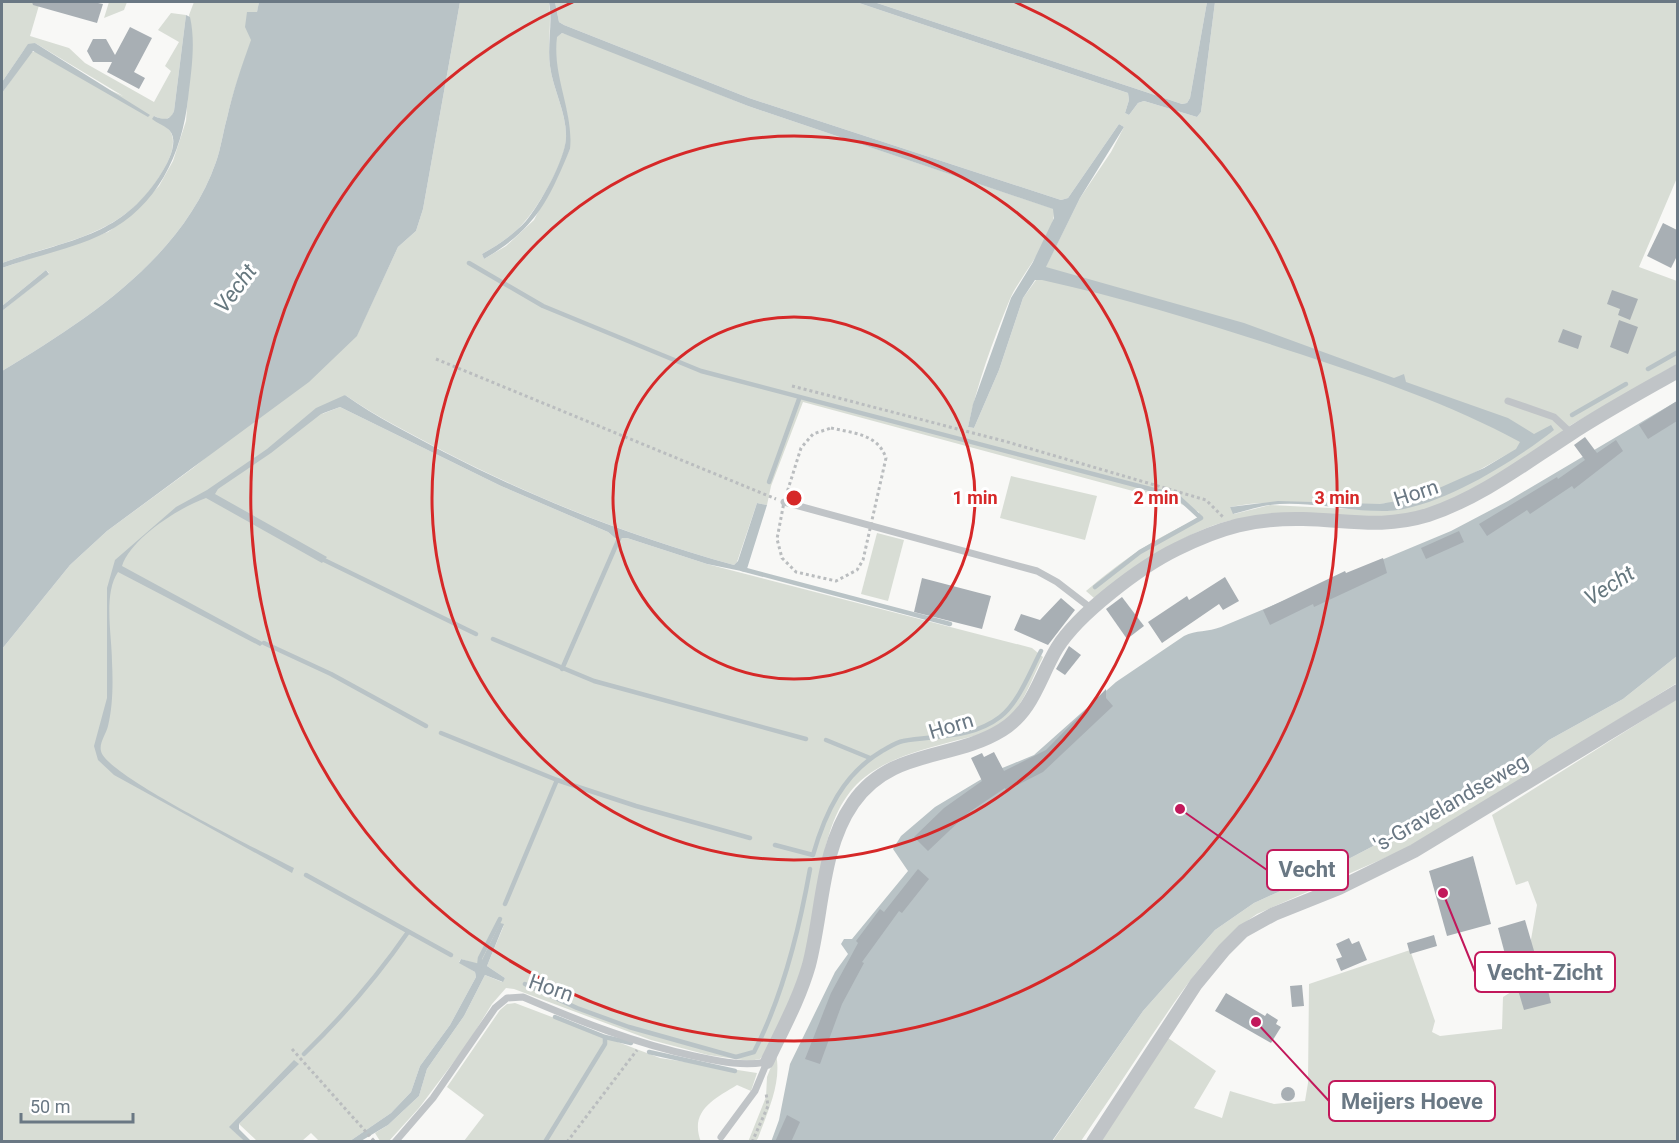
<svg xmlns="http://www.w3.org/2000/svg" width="1679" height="1143" font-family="Roboto,sans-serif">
  <rect width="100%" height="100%" fill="#f8f8f6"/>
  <g fill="#d8ddd5" fill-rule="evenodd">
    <path d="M2,2H40L30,36L69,48L85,63L154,102L171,71L165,66L179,42L158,30L171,13L186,15L174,111L172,116L164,120L154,116C159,124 170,127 172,135C176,148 167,164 161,174C123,237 64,240 2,263V93L31,52H36L80,77L123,96L35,43L24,50L2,82Z"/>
    <path d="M109,2H127L124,10L104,18Z"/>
    <path d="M194,2H259L257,13L247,12V27L252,39C243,65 233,91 227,118C223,132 221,148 216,162C182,259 85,321 2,371V311L49,273L46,270L2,306V268L108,232L123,221L159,186L173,161L186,121L192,39L189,15Z"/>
    <path d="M460,2H549C552,23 547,45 550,66C553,90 567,113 566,138C566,160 540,204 526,220C514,235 498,245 482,254L484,259L506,246L534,220L570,149L567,113L559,83L555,51L556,37L562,33L587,41L748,106L1054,209C1056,237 1021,274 1010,299C993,340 977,384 968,427L974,428L999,370L1023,298L1046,266L1080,198L1111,152L1124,127L1119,124L1068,198L1061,200L749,98L564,25L559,22L555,2H856L1128,93L1129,100L1125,113L1129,115L1138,103L1144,101L1197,117L1201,112L1215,2H1677V178L1639,267L1677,281V364L1571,425L1557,439L1532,457L1445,504L1389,519L1232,520C1180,532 1137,569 1094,598L1086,591C1120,562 1150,541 1191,522L1198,517L1199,512L1181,504L803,402L771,486L767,505L757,503L737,562L734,565C633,537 538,500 445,452C411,434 377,417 345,395L322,414L340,407L501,486L608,532L615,538H627L707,564L1032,648L1043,657C1032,678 1025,702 1008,719C994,732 975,736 958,740C928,748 890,757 865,777C818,814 822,889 809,942C800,980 783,1016 766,1052L760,1059L749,1061L708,1055L651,1040L514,989L506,988L492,1004L468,1043L419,1108L389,1141H380L375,1133L388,1125L419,1096L427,1069L464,1016L485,975L502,982L505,978L487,966L504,925L480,965L461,959L459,962L475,972L476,977L450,1025L420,1066L411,1092L391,1113L350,1141H319L311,1133L302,1141H257L239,1124L299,1064L230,1127L244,1141H2V649L70,565L107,531L193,468L357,335L398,247L416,231L423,209ZM1516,449L1432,500L1390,511L1270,505L1234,514L1230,507C1281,496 1331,510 1381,504C1431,498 1474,474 1516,449Z"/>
    <path d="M874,2H1207L1190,98L1187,103L1182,104Z"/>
    <path d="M1011,476L1097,496L1085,540L1000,518Z"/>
    <path d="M877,533L904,540L888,601L861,594Z"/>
    <path d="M1677,656V683L1515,784L1403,850L1257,914C1211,945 1181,993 1150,1038C1127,1073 1104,1107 1081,1141L1052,1142L1143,1011L1215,930L1254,903L1333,867L1502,779L1549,740L1623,699Z"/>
    <path d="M1677,699V1141L1100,1142L1168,1038L1216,1071L1194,1108L1222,1118L1230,1091L1274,1104L1305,1101L1308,1083L1309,984L1410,950L1435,1021L1432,1032L1440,1036L1502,1029L1503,997L1519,987L1524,980L1537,905L1528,881L1516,885L1492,815Z"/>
    <path d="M515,1003L660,1058L757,1073L751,1091L737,1085C714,1099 689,1111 701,1142L464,1141L484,1115L447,1087L500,1010L507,1004Z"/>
    <path d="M776,1054C782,1082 768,1111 758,1138L756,1141L748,1142L766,1097L767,1077Z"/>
  </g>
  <g fill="#b9c3c6">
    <path d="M259,2H460L423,209L416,231L398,247L357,336L309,382L107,531L70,565L2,649V371C85,321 182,259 216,162C221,148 223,132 227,118C233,91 242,65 251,40L245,27L247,12H257Z"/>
    <path d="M549,2H555L559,22L564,25L749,98L1061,200L1068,198L1119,124L1124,127L1080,198L1046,267L1244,323L1394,378L1404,374L1406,382L1508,418L1534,434L1551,425L1554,430C1515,461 1438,509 1387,511C1348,512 1308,500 1269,505C1257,507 1245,511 1233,514L1230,507L1278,501L1380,504L1419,497L1484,468L1516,449L1520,442C1450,404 1376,379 1300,354C1215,326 1129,299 1042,280H1035L1023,298L999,370L974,428L968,427L973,404L1011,298L1033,262L1054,218L1053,209L748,106L562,33L557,37C552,76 574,112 570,149C548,202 535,229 484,259L482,254C498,245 513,235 526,221C540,204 565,160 566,138C567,113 553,90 550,66C547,45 553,23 549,2Z"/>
    <path d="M856,2H874L1182,104L1187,103L1190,98L1207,2H1215L1201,112L1197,117L1144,101L1138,103L1129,115L1125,113L1129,100L1128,93Z"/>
    <path d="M186,15L190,17C196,43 191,73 188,99C182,154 157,207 105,233C73,249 35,256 2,268V263C68,239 122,238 162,172C169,161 180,139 168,129C163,125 157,123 152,119L154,116C163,120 170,121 174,111Z"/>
    <path d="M35,43L150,115L148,117L33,51L2,93V82L28,44Z"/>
    <path d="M46,270L49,274L2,311V306Z"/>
    <path d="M345,395C376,417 410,434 444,452C537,500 633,537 734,565L738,561L757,503L767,505L746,572L707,564L627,538H615L608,532L501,486L340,407L321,414L271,453L218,489L215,494L327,557L322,563L206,498C180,507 131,538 122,566L264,643L260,646L118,572C103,594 112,636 112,662C113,682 113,706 108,726C106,734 99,743 101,751C105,775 265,853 294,868L292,873L114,775L98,760L94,746L107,698V588L115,560L176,507L207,490L267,449L316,408Z"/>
    <path d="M1677,401V656L1623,699L1549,740L1502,779L1333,867L1254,903L1215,930L1143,1011L1052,1141L771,1142L779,1120L790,1064L835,972L848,954L841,944L844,939H852L908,871L893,849L901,836L935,807L995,771L1034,755L1116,682L1184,636C1196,630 1208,632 1221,627L1451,531L1508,501Z"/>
    <path d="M500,923L504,924L487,966L505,978L503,982L485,975L464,1016L427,1069L419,1096L388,1125L361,1141H350L391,1113L411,1092L420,1066L450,1025L476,977L475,972L459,963L461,959L480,964Z"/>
    <path d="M294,1060L299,1064L239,1124V1129L251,1141H244L229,1127Z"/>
  </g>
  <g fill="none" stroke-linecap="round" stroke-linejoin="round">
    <g stroke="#b9c3c6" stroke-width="4.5">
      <path d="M469,263L543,306L701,371L1177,496L1201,518L1140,552L1095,587"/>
      <path d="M1648,369L1678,352"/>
      <path d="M1572,415L1626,384"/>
      <path d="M769,482L799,399"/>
      <path d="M324,560L476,634"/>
      <path d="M742,569L950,624"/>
      <path d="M493,639L594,681L806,739"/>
      <path d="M264,643L331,674L426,726"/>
      <path d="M562,669L621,534"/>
      <path d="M441,733L557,780L636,806L750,838"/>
      <path d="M826,740L870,758"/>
      <path d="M775,845L813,855C825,813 843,774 882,751C888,748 896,742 903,741C936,735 971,739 1000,717C1019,702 1030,672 1041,651"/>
      <path d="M306,875L451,955"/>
      <path d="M505,904L557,780"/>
      <path d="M479,968L480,958L500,919"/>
      <path d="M525,984L577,1008L629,1027L736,1057L754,1052C783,996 799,931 810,869"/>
      <path d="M555,1017L605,1037L631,1043"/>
      <path d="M649,1052L735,1071"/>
      <path d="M304,1054C343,1016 377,977 408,932"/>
      <path d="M545,1142L605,1044V1037"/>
    </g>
  </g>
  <g fill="#a8afb4">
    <path d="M32,2H93L103,4L97,23L33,5Z"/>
    <path d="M130,27L152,38L134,72L145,78L139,89L107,72L112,62H93L87,51L93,39H106L115,55Z"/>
    <path d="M1663,223L1677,230V256L1671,268L1647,256Z"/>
    <path d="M1612,290L1638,299L1630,320L1618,315L1620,309L1607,304Z"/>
    <path d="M1619,320L1638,327L1628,354L1610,347Z"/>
    <path d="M1563,329L1582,336L1578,349L1558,342Z"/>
    <path d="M1677,401V421L1648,439L1639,425Z"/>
    <path d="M1585,437L1597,453L1616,440L1623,451L1574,489L1572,486L1530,514L1527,510L1487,536L1479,524L1557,477L1558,479L1585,460L1574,445Z"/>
    <path d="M1459,531L1464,542L1426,559L1421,548Z"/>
    <path d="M1383,558L1387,573L1314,607L1313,604L1270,625L1263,610L1345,571L1346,573Z"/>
    <path d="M1225,577L1239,601L1223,610L1219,604L1162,643L1148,622L1187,596L1189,600Z"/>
    <path d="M922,578L991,596L982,629L914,612Z"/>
    <path d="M1122,597L1144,626L1127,639L1106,609Z"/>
    <path d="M1061,598L1075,610L1048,645L1014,630L1021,614L1040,620Z"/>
    <path d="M1069,646L1081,655L1065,675L1056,669Z"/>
    <path d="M1106,689V698L1113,706L1043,772L1006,791L1005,788L968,813L928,851L914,837L944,808L982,781L971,758L982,753L984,757L994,752L1004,771L1046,750Z"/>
    <path d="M1473,856L1491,924L1447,936L1429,871Z"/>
    <path d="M918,869L929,879L902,913L899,911L862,962L864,963L842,1004L820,1064L805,1059L831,993L858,943L856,941L880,909L884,912Z"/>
    <path d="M1525,920L1537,961L1509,969L1498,928Z"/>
    <path d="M1434,935L1437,946L1410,954L1407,943Z"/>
    <path d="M1349,938L1352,944L1359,941L1367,960L1341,971L1336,959L1342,957L1336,944Z"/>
    <path d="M1546,982L1551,1003L1524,1010L1518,990Z"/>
    <path d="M1302,985L1304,1006L1292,1007L1290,986Z"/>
    <path d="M1226,993L1265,1016L1267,1013L1278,1020L1276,1024L1281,1027L1271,1043L1215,1011Z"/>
    <circle cx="1288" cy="1094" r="7"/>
    <path d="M787,1115L800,1122L791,1142H775Z"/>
  </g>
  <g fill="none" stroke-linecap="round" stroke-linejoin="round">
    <g stroke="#babdbf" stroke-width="3" stroke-dasharray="3 3" stroke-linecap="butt">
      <path d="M436,359L776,499"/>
      <path d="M792,386L1004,441L1206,500L1223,517"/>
      <path d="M831,428C853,433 878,434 886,458L863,560L857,570L836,581L796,572L782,558L777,539L784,502L801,448L813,434Z"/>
      <path d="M292,1049L375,1142"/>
      <path d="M567,1142L637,1050"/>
      <path d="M752,1142L768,1106L766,1093"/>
    </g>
    <g stroke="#c0c4c7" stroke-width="7">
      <path d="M1508,401L1554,417L1571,433"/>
      <path d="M784,502L1037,571L1057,582L1092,609"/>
      <path d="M721,1137L755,1091L767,1062"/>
      <path d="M395,1142L433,1098L495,1008L507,998L523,997C579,1021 634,1043 694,1056C718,1061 742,1067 767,1062"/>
    </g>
    <g stroke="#c0c4c7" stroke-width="14">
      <path d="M767,1062C782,1030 799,1000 809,965C823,911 821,849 853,803C891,748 952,761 1002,730C1033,711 1039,678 1057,648C1078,614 1140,567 1177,549C1221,527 1254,518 1303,519C1349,520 1382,529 1428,515C1480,498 1524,464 1569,435C1604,412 1641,392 1678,371"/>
      <path d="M1093,1142L1196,984L1224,950L1243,931L1274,914L1339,888L1414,851L1678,691"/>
    </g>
  </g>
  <g fill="none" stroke="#d62828" stroke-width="3">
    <circle cx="794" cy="498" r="181"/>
    <circle cx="794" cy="498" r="362"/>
    <path d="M1015 2A543 543 0 1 1 573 2"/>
  </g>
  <g text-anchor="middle" stroke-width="6" stroke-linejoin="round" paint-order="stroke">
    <g font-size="21" fill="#6a7884" stroke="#fff">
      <text transform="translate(1416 493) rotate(-18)" y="7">Horn</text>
      <text transform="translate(951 726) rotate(-17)" y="7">Horn</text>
      <text transform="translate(1451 803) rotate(-30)" y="7">'s-Gravelandseweg</text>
      <text transform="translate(551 988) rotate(19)" y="7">Horn</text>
    </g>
    <g font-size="22" font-style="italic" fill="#66787f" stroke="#fff">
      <text transform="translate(235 288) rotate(-53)" y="8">Vecht</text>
      <text transform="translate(1609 585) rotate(-32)" y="8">Vecht</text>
    </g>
  </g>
  <circle cx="794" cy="498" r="9" fill="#d62828" stroke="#fff" stroke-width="3"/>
  <g font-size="18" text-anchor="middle" font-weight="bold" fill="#d62828" stroke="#fff" stroke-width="6" stroke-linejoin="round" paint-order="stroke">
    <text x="975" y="504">1 min</text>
    <text x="1156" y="504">2 min</text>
    <text x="1337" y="504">3 min</text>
  </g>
  <path fill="none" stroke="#c2185b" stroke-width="2" d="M1180 809L1267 870M1443 893L1475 972M1256 1022L1329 1101"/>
  <g fill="#c2185b" stroke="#fff" stroke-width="2">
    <circle cx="1180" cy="809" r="6"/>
    <circle cx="1443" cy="893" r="6"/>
    <circle cx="1256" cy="1022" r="6"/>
  </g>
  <g fill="#fff" stroke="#c2185b" stroke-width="2">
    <rect x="1267" y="850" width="81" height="40" rx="6"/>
    <rect x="1475" y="952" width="140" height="40" rx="6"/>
    <rect x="1329" y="1081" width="166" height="40" rx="6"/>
  </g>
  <g font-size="22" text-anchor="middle" font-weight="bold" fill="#6a7884">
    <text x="1307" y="877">Vecht</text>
    <text x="1545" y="980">Vecht-Zicht</text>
    <text x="1412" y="1109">Meijers Hoeve</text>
  </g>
  <rect width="1679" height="1143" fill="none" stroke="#6a7884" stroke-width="6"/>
  <path d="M21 1113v9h112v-9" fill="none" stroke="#6a7884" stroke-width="3"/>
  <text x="30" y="1113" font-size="18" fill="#6a7884" stroke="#ffffff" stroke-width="4.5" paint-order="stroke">50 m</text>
</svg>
